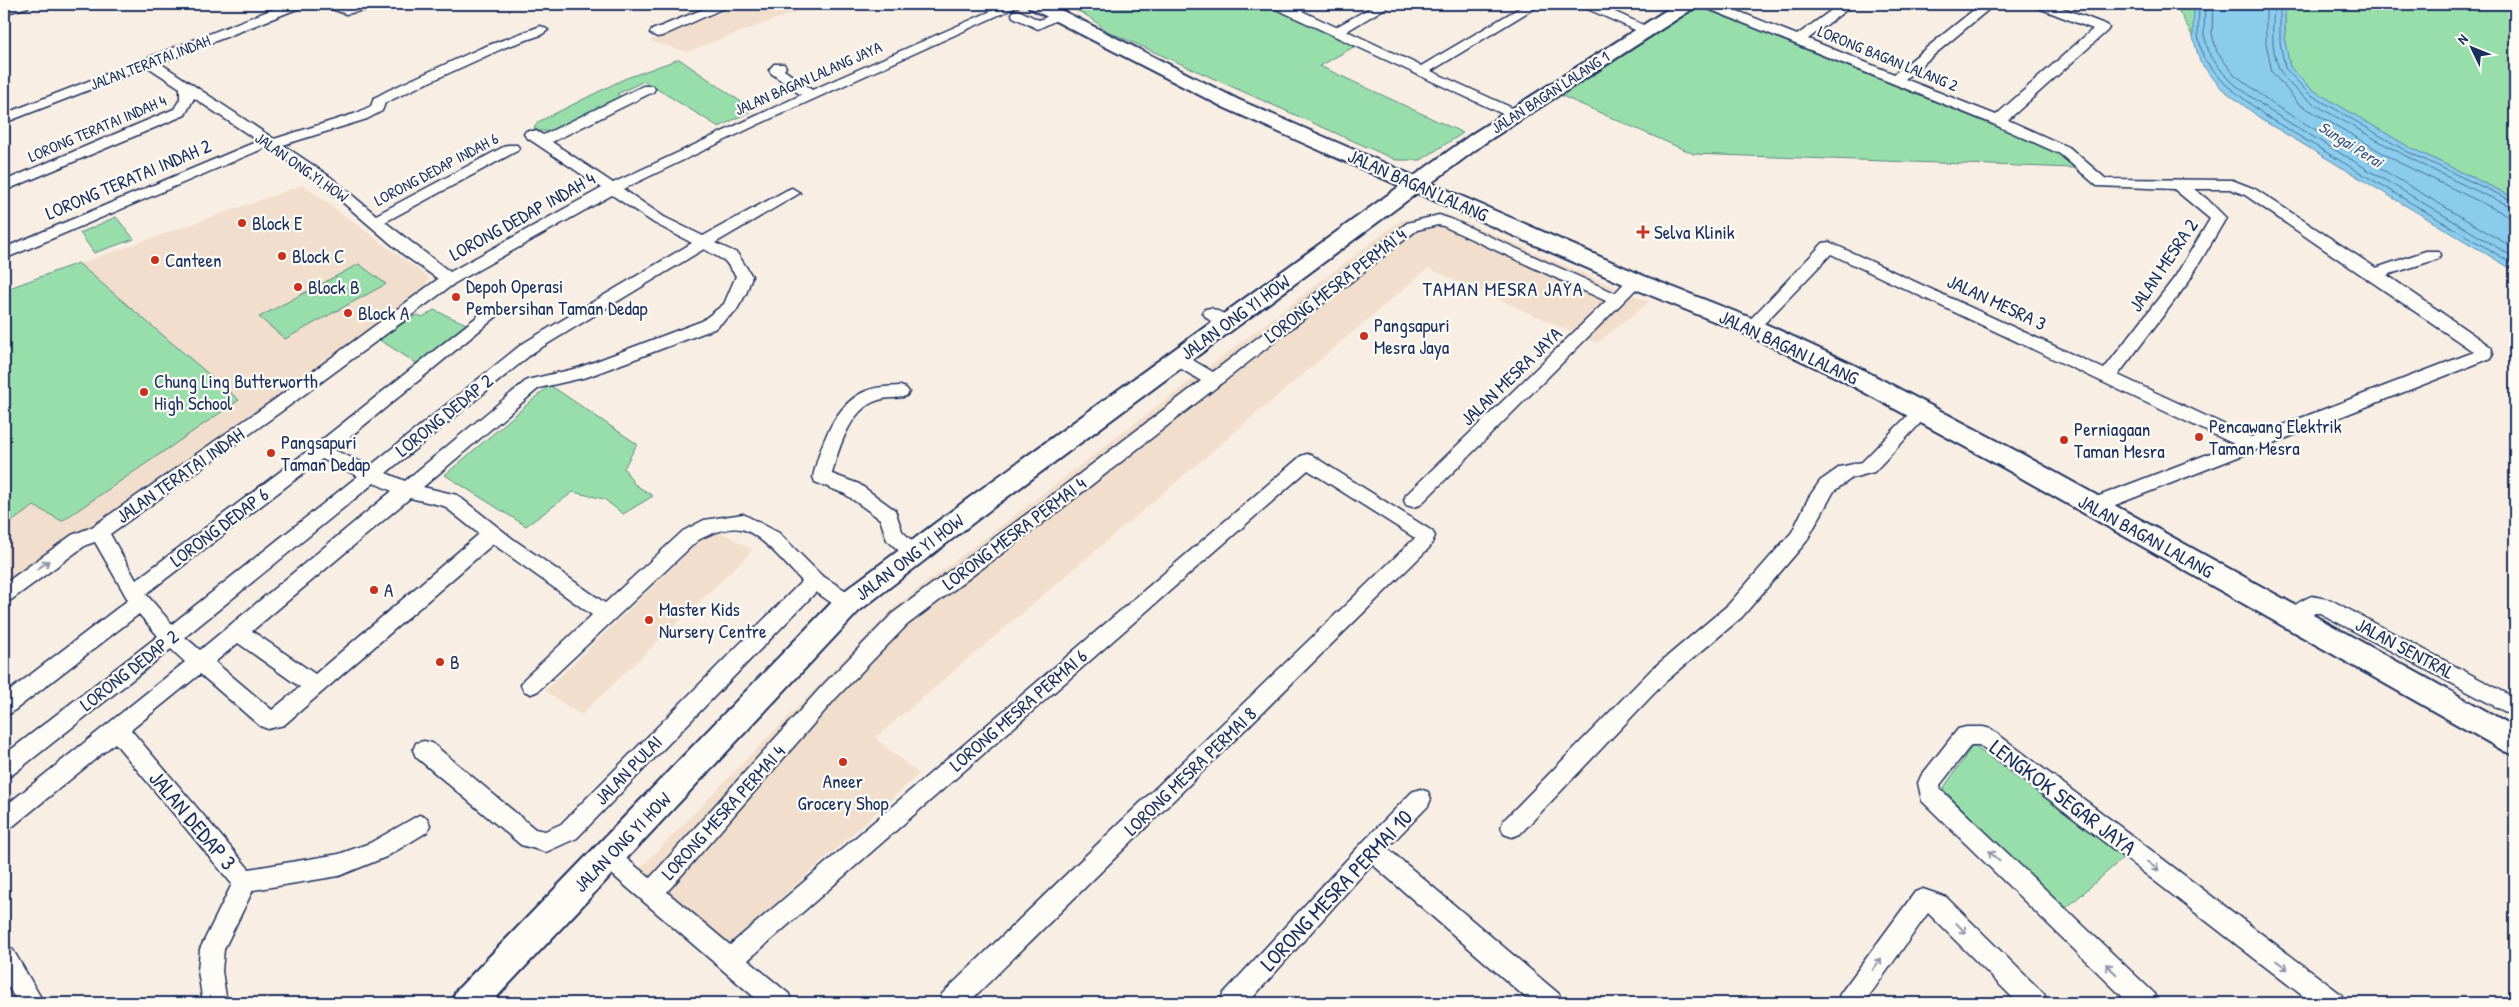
<svg xmlns="http://www.w3.org/2000/svg" width="2519" height="1007" font-family="'Patrick Hand',sans-serif">
  <rect width="100%" height="100%" fill="#f8eee3"/>
  <filter id="ink" filterUnits="userSpaceOnUse"><feTurbulence type="fractalNoise" baseFrequency=".02" numOctaves="2"/><feDisplacementMap in="SourceGraphic" scale="10" xChannelSelector="R" yChannelSelector="G"/><feConvolveMatrix kernelMatrix="1 2 1 2 8 2 1 2 1" color-interpolation-filters="sRGB"/></filter>
  <g filter="url(#ink)">
    <g fill="#f2decc">
      <path d="M741,4H818L686,52L650,41Z"/>
      <path d="M303,185L429,278L424,290L294,385L4,587V290Z"/>
      <path d="M1446,214L1649,302L1597,343L1428,268L875,738L919,774L717,956L631,878L896,606L1401,220Z"/>
      <path d="M713,528L753,550L581,715L545,691Z"/>
    </g>
    <g fill="#98deaa" stroke="#5a8684">
      <path d="M1059,4H1264L1355,46L1320,66L1463,133L1421,160H1396L1105,30C1092,17 1077,9 1059,4Z"/>
      <path d="M2175,4H2194L2193,37Z"/>
      <path d="M2285,4H2515V198L2409,147L2311,89L2290,67L2285,42Z"/>
      <path d="M1705,9L2059,152L2074,168L1694,154L1562,96L1693,10Z"/>
      <path d="M679,59L753,110L719,127L644,81L617,94L621,97L554,131H539L534,128L538,122L624,79Z"/>
      <path d="M116,217L134,239L94,253L80,233Z"/>
      <path d="M78,263L239,400L62,521L34,506L4,527V290Z"/>
      <path d="M359,264L386,284L285,339L259,317Z"/>
      <path d="M434,310L471,326L421,366L378,339L417,315L423,317Z"/>
      <path d="M550,385L637,444L624,468L634,484L653,496L623,514L604,499L573,492L526,526L445,475Z"/>
      <path d="M1973,745L2124,857L2064,910L1943,789Z"/>
    </g>
    <path fill="#8bccec" stroke="#5e8db3" d="M2194,4H2285V42L2290,67L2311,89L2409,147L2515,198V271L2264,121L2221,88L2200,62L2193,37Z"/>
    <g fill="none" stroke-linecap="round" stroke-linejoin="round">
      <g stroke="#486e97" stroke-width="1">
        <path d="M2199,4L2198,36L2204,59L2225,84L2267,117L2515,265"/>
        <path d="M2205,4L2204,35L2210,56L2229,80L2270,111L2515,258"/>
        <path d="M2213,4L2212,34L2217,52L2234,74L2274,105L2515,249"/>
        <path d="M2266,4V43L2272,72L2299,104L2400,163L2505,214L2515,216"/>
        <path d="M2274,4C2273,25 2270,48 2279,68C2289,92 2327,112 2349,124C2403,156 2457,183 2515,208"/>
        <path d="M2280,4V42L2285,68L2308,93L2406,151L2515,202"/>
      </g>
      <defs>
        <g id="minor">
          <path d="M11,4H29L28,7L4,14V6Z"/>
          <path d="M286,4H303L302,7L160,63L274,139L357,113L371,106L374,98L389,90L481,48L541,26L548,30L541,35L506,47L414,89L385,103L382,111L367,119L283,145L329,176L376,215L507,145H517L519,148L517,151L385,222L450,272L602,188L526,137L524,134L526,131H536L543,135L643,86H653L655,89L653,92L552,142L613,183L801,95L771,73L769,70L774,64H784L786,67L784,70L812,90L1007,4H1023L759,124L623,189L664,217L703,236L787,190L792,188L800,193L715,243L737,253L752,276L746,294L736,311L714,329L587,377L539,388L423,487L457,495L513,539L605,603L683,531L704,520L743,514L779,533L821,575L856,597L859,603L856,609C842,613 828,600 816,592L577,838L546,852L521,845L416,757L413,750L416,743L424,741L432,743L535,829L545,831L561,824L802,581C788,567 759,532 741,529C729,526 706,535 697,541L538,691L531,694L524,691L521,685L524,679L592,615L493,544L284,725L268,729L260,726L200,674L131,730L249,869L339,854L370,843L419,815L427,818L430,825L427,832L386,857L339,876L253,890L224,949L222,971L227,1003H203L198,971L200,949L232,884L115,743L12,827L4,830V807L185,662L171,649L12,775L4,778V755L158,636L139,614L11,713L4,716V695L128,600L95,542L86,545L11,600L4,602V584L72,535L92,527L274,400L438,279L404,255L319,182L267,147L4,259V248L258,141L194,98L185,115L4,191V181L174,109L180,99V88L148,67L4,123V114ZM612,195L654,223L692,243L522,344L370,466L334,450L502,312L500,308H488L314,446L136,580L110,534L286,408L455,283ZM704,249L725,261L736,276L724,304L702,321L578,368L527,380L405,481L386,473L534,352ZM322,459L358,476L172,624L146,594ZM374,483L392,491L200,650L185,637ZM410,498L444,506L479,534L315,674L252,631ZM238,643L300,687L272,710L215,662Z"/>
          <path d="M325,4L347,6L381,4L380,7L346,14L326,7Z"/>
          <path d="M716,4H733L662,36L657,37L650,33L652,30Z"/>
          <path d="M1271,4H1287L1336,27L1377,4H1392L1347,31L1421,66L1526,4H1541L1431,71L1519,111L1521,114L1519,117H1509L1272,7Z"/>
          <path d="M1582,4H1598L1654,30L1652,33H1642L1583,7Z"/>
          <path d="M1703,4H1720L1797,35L1840,4H1854L1808,39L1894,74L1981,4H1995L1905,79L1996,115L2093,29L2036,7L2035,4H2052L2107,25L2109,28L2107,31L2008,120L2070,148L2106,179L2232,180L2255,189L2376,268L2426,251H2438L2440,255L2438,259L2387,275L2491,347L2493,354L2491,358L2100,511L2093,513L2086,511L2084,506L2086,501L2234,444L1831,254L1757,331H1745L1743,327L1823,243L1829,242L2104,369L2175,277L2210,219L2174,189L2097,186L2060,154L1993,124L1704,7ZM2194,189H2230L2245,195L2474,352L2251,437L2118,375L2187,284L2226,218L2207,199Z"/>
          <path d="M1018,10L1039,20L1059,12L1065,16L1038,29L1013,17L1012,14L1013,11Z"/>
          <path d="M1439,215L1453,220L1615,293C1623,285 1629,274 1642,277L1644,281L1420,505L1413,507L1406,505L1404,500L1406,495L1606,301L1443,226L1438,225L1417,230L1057,512L907,625L836,698L667,892L730,945L1301,456L1307,454L1313,456L1432,531L1435,536L1430,547L968,1003H939L942,994L1415,538L1308,470L748,960L789,994L792,1003H761L600,864L597,857L600,850L608,846L616,850L650,878L822,686L893,613L1043,502L1201,381L1172,363L1169,359L1172,355H1184L1213,372L1407,223Z"/>
          <path d="M1211,308L1233,318L1235,322L1233,326C1223,329 1208,322 1203,313L1205,309Z"/>
          <path d="M900,386L906,388L909,392L906,396C897,399 888,397 879,400C851,407 838,449 832,474L859,484L895,510L902,531L924,553L921,558L914,561L907,558L887,540L880,519L845,494L815,482L813,477C820,447 834,404 866,391C877,386 889,387 900,386Z"/>
          <path d="M1922,405L1928,407L1931,411L1928,415L1874,472L1852,478L1834,491L1806,542L1742,617L1665,682L1520,834L1512,837L1504,834L1501,827L1504,820L1651,670L1728,605L1792,532L1809,497L1820,481L1840,467L1862,462L1916,407Z"/>
          <path d="M2312,596L2331,600L2515,698V717L2320,613H2315C2306,620 2299,628 2287,624L2284,618C2289,608 2301,600 2312,596Z"/>
          <path d="M1966,727H1983L1991,729L2341,994L2344,1003H2312L1979,745H1971L1940,785L1941,790L2155,994L2158,1003H2129L1922,801L1918,783L1921,776L1958,729Z"/>
          <path d="M1420,789L1428,792L1431,799L1428,806L1387,848L1559,994L1562,1003H1532L1372,864L1248,1003H1220L1223,994L1363,842L1412,792Z"/>
          <path d="M1923,889L1946,897L2044,994L2047,1003H2018L1928,913L1864,1003H1837L1840,994L1915,892Z"/>
          <path d="M4,946L13,950L44,1003H18L4,980Z"/>
        </g>
        <path id="secondary" d="M1027,4H1049L1239,100L1414,176L1472,134L1676,4H1697L1694,8L1486,142L1431,183L1644,276L1759,321L1854,365L2022,454L2515,727V755L2504,751L2004,468L1836,377L1743,333L1628,286L1417,193L991,509L859,611L491,1003H451L456,991L839,595L973,495L1400,186L1225,108L1030,8Z"/>
      </defs>
      <use href="#minor" stroke="#1b2f5e" stroke-width="3"/>
      <use href="#secondary" stroke="#1b2f5e" stroke-width="4"/>
      <use href="#minor" fill="#fdfcf7" fill-rule="evenodd"/>
      <use href="#secondary" fill="#fdfcf7" fill-rule="evenodd"/>
    </g>
    <defs><path id="oneway-shaft" d="M-6 0H5M1.5-3L5.5 0L1.5 3" fill="none" stroke-width="1.6" stroke-linecap="round" stroke-linejoin="round" transform="scale(1.25)"/></defs>
    <g stroke="#8c96aa">
      <use href="#oneway-shaft" transform="translate(43 565) rotate(-36)"/>
      <use href="#oneway-shaft" transform="translate(1994 856) rotate(-136)"/>
      <use href="#oneway-shaft" transform="translate(2153 866) rotate(37)"/>
      <use href="#oneway-shaft" transform="translate(1961 928) rotate(46)"/>
      <use href="#oneway-shaft" transform="translate(1877 964) rotate(-54)"/>
      <use href="#oneway-shaft" transform="translate(2282 965) rotate(37)"/>
      <use href="#oneway-shaft" transform="translate(2111 969) rotate(-136)"/>
    </g>
  </g>
  <g fill="#c8321e" stroke="#fdfcf7" stroke-width="2">
    <circle cx="242" cy="223" r="5"/>
    <path d="M1640.5 224.5h5v5h5v5h-5v5h-5v-5h-5v-5h5z"/>
    <circle cx="282" cy="256" r="5"/>
    <circle cx="155" cy="260" r="5"/>
    <circle cx="298" cy="287" r="5"/>
    <circle cx="456" cy="297" r="5"/>
    <circle cx="348" cy="313" r="5"/>
    <circle cx="1364" cy="336" r="5"/>
    <circle cx="144" cy="392" r="5"/>
    <circle cx="2199" cy="437" r="5"/>
    <circle cx="2064" cy="440" r="5"/>
    <circle cx="271" cy="453" r="5"/>
    <circle cx="374" cy="590" r="5"/>
    <circle cx="649" cy="620" r="5"/>
    <circle cx="440" cy="662" r="5"/>
    <circle cx="843" cy="762" r="5"/>
  </g>
  <g text-anchor="middle" stroke-width="4.5" stroke-linejoin="round" paint-order="stroke">
    <g font-size="16" fill="#1b2f5e" stroke="#fdfcf7">
      <text transform="translate(1888 58) rotate(22)" y="6">LORONG BAGAN LALANG 2</text>
      <text transform="translate(150 62) rotate(-21)" y="6">JALAN TERATAI INDAH</text>
      <text transform="translate(808 78) rotate(-24)" y="6">JALAN BAGAN LALANG JAYA</text>
      <text transform="translate(1550 92) rotate(-33)" y="6">JALAN BAGAN LALANG 1</text>
      <text transform="translate(97 128) rotate(-23)" y="6">LORONG TERATAI INDAH 4</text>
      <text transform="translate(302 167) rotate(35)" y="6">JALAN ONG YI HOW</text>
      <text transform="translate(436 169) rotate(-28)" y="6">LORONG DEDAP INDAH 6</text>
    </g>
    <g font-size="16" font-style="italic" fill="#375682" stroke="#fdfcf7">
      <text transform="translate(2351 144) rotate(32)" y="6">Sungai Perai</text>
    </g>
    <g font-size="19" fill="#1b2f5e" stroke="#fdfcf7">
      <text transform="translate(128 179) rotate(-23)" y="7">LORONG TERATAI INDAH 2</text>
      <text transform="translate(1418 185) rotate(24)" y="7">JALAN BAGAN LALANG</text>
      <text transform="translate(522 216) rotate(-29)" y="7">LORONG DEDAP INDAH 4</text>
      <text transform="translate(2163 265) rotate(-56)" y="7">JALAN MESRA 2</text>
      <text transform="translate(1335 285) rotate(-38)" y="7">LORONG MESRA PERMAI 4</text>
      <text transform="translate(1997 302) rotate(25)" y="7">JALAN MESRA 3</text>
      <text transform="translate(1235 317) rotate(-36)" y="7">JALAN ONG YI HOW</text>
      <text transform="translate(1789 347) rotate(25)" y="7">JALAN BAGAN LALANG</text>
      <text transform="translate(1511 376) rotate(-44)" y="7">JALAN MESRA JAYA</text>
      <text transform="translate(444 415) rotate(-39)" y="7">LORONG DEDAP 2</text>
      <text transform="translate(180 475) rotate(-35)" y="7">JALAN TERATAI INDAH</text>
      <text transform="translate(219 527) rotate(-37)" y="7">LORONG DEDAP 6</text>
      <text transform="translate(1014 533) rotate(-37)" y="7">LORONG MESRA PERMAI 4</text>
      <text transform="translate(2146 536) rotate(29)" y="7">JALAN BAGAN LALANG</text>
      <text transform="translate(909 557) rotate(-37)" y="7">JALAN ONG YI HOW</text>
      <text transform="translate(2405 648) rotate(28)" y="7">JALAN SENTRAL</text>
      <text transform="translate(129 670) rotate(-38)" y="7">LORONG DEDAP 2</text>
      <text transform="translate(1018 710) rotate(-41)" y="7">LORONG MESRA PERMAI 6</text>
      <text transform="translate(628 770) rotate(-46)" y="7">JALAN PULAI</text>
      <text transform="translate(1190 771) rotate(-44)" y="7">LORONG MESRA PERMAI 8</text>
      <text transform="translate(723 812) rotate(-48)" y="7">LORONG MESRA PERMAI 4</text>
      <text transform="translate(622 842) rotate(-46)" y="7">JALAN ONG YI HOW</text>
    </g>
    <g font-size="19" fill="#1b2f5e" stroke="#fdfcf7" text-anchor="start">
      <text x="252" y="230">Block E</text>
      <text x="1654" y="239">Selva Klinik</text>
      <text x="292" y="263">Block C</text>
      <text x="165" y="267">Canteen</text>
      <text x="466" y="293">Depoh Operasi<tspan x="466" dy="22">Pembersihan Taman Dedap</tspan></text>
      <text x="308" y="294">Block B</text>
      <text x="358" y="320">Block A</text>
      <text x="1374" y="332">Pangsapuri<tspan x="1374" dy="22">Mesra Jaya</tspan></text>
      <text x="154" y="388">Chung Ling Butterworth<tspan x="154" dy="22">High School</tspan></text>
      <text x="2209" y="433">Pencawang Elektrik<tspan x="2209" dy="22">Taman Mesra</tspan></text>
      <text x="2074" y="436">Perniagaan<tspan x="2074" dy="22">Taman Mesra</tspan></text>
      <text x="281" y="449">Pangsapuri<tspan x="281" dy="22">Taman Dedap</tspan></text>
      <text x="384" y="597">A</text>
      <text x="659" y="616">Master Kids<tspan x="659" dy="22">Nursery Centre</tspan></text>
      <text x="450" y="669">B</text>
      <text x="843" y="788" text-anchor="middle">Aneer<tspan x="843" dy="22">Grocery Shop</tspan></text>
    </g>
    <g font-size="20" letter-spacing="1" fill="#1b2f5e" stroke="#fdfcf7">
      <text x="1503" y="296">TAMAN MESRA JAYA</text>
    </g>
    <g font-size="22" fill="#1b2f5e" stroke="#fdfcf7">
      <text transform="translate(2063 797) rotate(37)" y="8">LENGKOK SEGAR JAYA</text>
      <text transform="translate(193 820) rotate(50)" y="8">JALAN DEDAP 3</text>
      <text transform="translate(1336 890) rotate(-47)" y="8">LORONG MESRA PERMAI 10</text>
    </g>
  </g>
  <rect width="2519" height="1007" fill="none" stroke="#fdfcf7" stroke-width="20"/>
  <rect x="10" y="10" width="2499" height="987" fill="none" stroke="#1b2f5e" stroke-width="2" filter="url(#ink)"/>
  <g transform="translate(2472 48) rotate(313)" stroke="#fdfcf7" stroke-width="4" paint-order="stroke">
  <path d="M0-4L9 19L0 12L-9 19Z" fill="#1b2f5e"/>
  <text y="-8" font-size="14" font-weight="bold" text-anchor="middle" fill="#1b2f5e">N</text>
  </g>
</svg>
